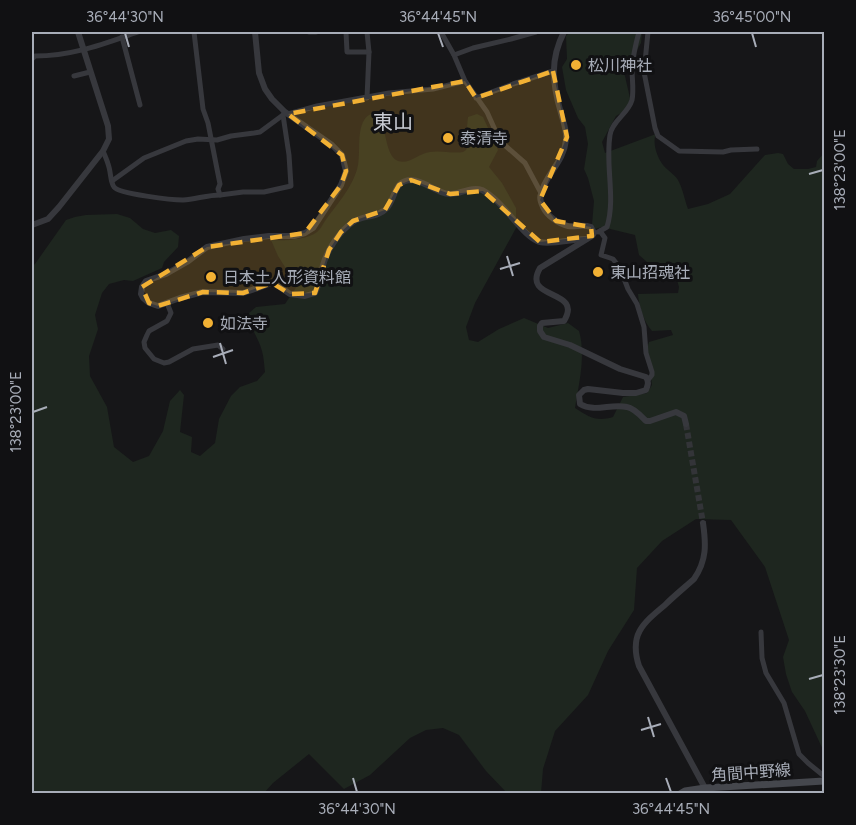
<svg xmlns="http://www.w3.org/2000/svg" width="856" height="825" font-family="Figtree,'Noto Sans JP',sans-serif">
  <rect width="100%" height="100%" fill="#161618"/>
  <path fill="#1e261f" d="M570,32H642L641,43L624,72L630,98L628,109L616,116L602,142L605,153L656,134C652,143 657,157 663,165C668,171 676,175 679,182C683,190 685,201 688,209L708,204L730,194L765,155L778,153L783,154L788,164L794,169H808L816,167L817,161L824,153V752L805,711L792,692L786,674L783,657L789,640L765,567L731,520L696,519L662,541L637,568L634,610L608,651L588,695L555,731L543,769L541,793H507L486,771L459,735L443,728L426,730L410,738L370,775L344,789L309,754L273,783L264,793L32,794V266L35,264L66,220L75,217L86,215L117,214L130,218L143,229L155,233L171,230L179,236L178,247L164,262L162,268L133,281L124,280L109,284L102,293L95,315L98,329L89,356L90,376L107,407L114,447L133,462L149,456L163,431L170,401L180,390L184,395L180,432L192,437L191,452L200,456L215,443L219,419L231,396L240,387L257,381L265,372C264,365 264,358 262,351C258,336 250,330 249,313L256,307L285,304L297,286L278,256L271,240C283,241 307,240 317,232C320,230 323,224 325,221C337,204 354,186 358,165C361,150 355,121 371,114C390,120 382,154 398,161C409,165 419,153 430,152C441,150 452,154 463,152L466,150L471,140L467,127L468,117L477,114L483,117L498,150L489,167L502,183L516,208V228L475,303L466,327L469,340L478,342L499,329L524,318L548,328L568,323L579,331C586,355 579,383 575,408C589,417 596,422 613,417L623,397L647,393L652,385L647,349L649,342L673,335L671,330L652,331C644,322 639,307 638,294L678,293L679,287L676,276L647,262L639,255L635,235L602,227L595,229L592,225L594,201L588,178L584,169L588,144L585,127L578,118L566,90L562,67L567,59L566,36Z"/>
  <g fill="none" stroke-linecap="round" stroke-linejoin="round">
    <path stroke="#333438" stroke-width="6" stroke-dasharray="6 3" stroke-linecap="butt" d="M686,424L703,523"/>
    <g stroke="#37383d" stroke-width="5">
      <path d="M194,32L203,109L208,123L217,169L220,184L218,189L220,195L243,192H264L291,186L289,155L283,115L285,112"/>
      <path d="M309,32H316"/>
      <path d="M346,32L347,52H369L367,98"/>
      <path d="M367,32L369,52"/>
      <path d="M441,32L454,55L465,81L487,112L500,141L525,163L541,193"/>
      <path d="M648,32L644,72L655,128L658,136L679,151L723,152L731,150L757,149"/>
      <path d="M122,37L140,105"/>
      <path d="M454,55L473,48L511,39L536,32"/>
      <path d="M32,59L35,56C73,56 103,44 138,32"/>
      <path d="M74,76L90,72"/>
      <path d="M476,98L513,84L553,71"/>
      <path d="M288,114L317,106L389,93L433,89L465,81"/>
      <path d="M103,151C105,156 107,160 108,164C111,171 110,182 114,187C119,194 173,200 183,200C196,199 208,195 220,195"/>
      <path d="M112,181L144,158L186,141L198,139L217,140L231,136L254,133L260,132L283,115"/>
      <path d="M600,231L607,227C616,197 605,166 610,135C612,121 628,114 632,100C634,90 632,79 632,68C633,56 636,43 639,32"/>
      <path d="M598,232L600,231L605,238L601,255L613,259L620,268L628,289L637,304L644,327L646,353L652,372V375L648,380"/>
      <path d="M167,303L171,313L167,321L149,331L147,335L144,342L145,348L154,359L164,363L169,362L193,349L218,345L223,349"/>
      <path d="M761,632L762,658L766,673L784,703L799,754L808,763L824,776"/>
    </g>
    <g stroke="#37383d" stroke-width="6">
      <path d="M255,32L259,73L265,89L272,99L285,112L332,145L342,155L346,171L341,185L313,228L305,233L294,236H269L244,239L207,247L187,262L166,274L146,281L142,287L141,294L143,298L149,303L158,306L180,298L203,292L243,293L272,283L277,285L290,294L305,296L315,293C321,281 320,274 324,262C329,247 340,231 353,222C363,215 378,218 387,208C396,198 393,180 412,180C426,181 439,195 451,194C461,194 472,186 482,190C504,201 522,237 540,242C551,245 573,239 586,239"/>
      <path d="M564,32C550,59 552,83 561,113C563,121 567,130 566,140C564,162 545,175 541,194C539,198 541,203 543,207C547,216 559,224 568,226C576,227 583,224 591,227L594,233L592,236L540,268C521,301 584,288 564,321L542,323L540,326V331L544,337L570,345L620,369L646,377C649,382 648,385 646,390L636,393H623L588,389L584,390L579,395L580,404C595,413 611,403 627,407C634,408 641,416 646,421H650L676,412L684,416L686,424"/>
      <path d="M32,225L48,219L59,207L103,151L109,139L108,126L78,32"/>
      <path d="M703,523C706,544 707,560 694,579C684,588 674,596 665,605C642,624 629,635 639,666L705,788"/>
    </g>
    <path stroke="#45474d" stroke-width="7" d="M680,794L685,791L705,788L824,781"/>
  </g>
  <path fill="#f2b134" fill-opacity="0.2" stroke="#f2b134" stroke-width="4.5" stroke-dasharray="12 8" stroke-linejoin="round" d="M553,71L567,137L540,200L556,221L591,227L592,236L540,242L483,191L450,194L411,180L399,185L385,210L353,221L341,232L329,250L315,293L290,294L272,283L243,293L203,292L158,306L149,303L142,287L207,247L305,233L341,185L346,171L342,155L288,114L465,81L476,98Z"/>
  <path fill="none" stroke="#a8adb8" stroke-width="2" d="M125,33L129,47M438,33L443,47M752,33L756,47M809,174L823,170M507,256L513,276M500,269L520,263M220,343L226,364M213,357L233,350M33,412L47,407M809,679L823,675M648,717L654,737M641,730L661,724M353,778L357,792M666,778L671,792"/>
  <g fill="#f2b134" stroke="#111113" stroke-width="2">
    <circle cx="576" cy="65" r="6"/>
    <circle cx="448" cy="138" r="6"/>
    <circle cx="598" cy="272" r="6"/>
    <circle cx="211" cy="277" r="6"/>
    <circle cx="208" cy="323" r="6"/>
  </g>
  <g text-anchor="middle" stroke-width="6" stroke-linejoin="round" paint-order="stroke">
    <g font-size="16" fill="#a8adb8" stroke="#111113" text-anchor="start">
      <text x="588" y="71">松川神社</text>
      <text x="460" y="144">泰清寺</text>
      <text x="610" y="278">東山招魂社</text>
      <text x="223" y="283">日本土人形資料館</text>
      <text x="220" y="329">如法寺</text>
    </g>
    <g font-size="16" fill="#a8adb8" stroke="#111113">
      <text transform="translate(751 772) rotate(-4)" y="6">角間中野線</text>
    </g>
    <g font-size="20" fill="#c9ccd4" stroke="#111113">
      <text x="393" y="129">東山</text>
    </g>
  </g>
  <rect width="856" height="825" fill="none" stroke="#111113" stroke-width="66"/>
  <rect x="33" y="33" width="790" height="759" fill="none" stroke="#a8adb8" stroke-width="2"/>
  <g font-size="15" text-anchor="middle" fill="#a8adb8">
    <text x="125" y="22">36°44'30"N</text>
    <text x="438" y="22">36°44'45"N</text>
    <text x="752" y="22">36°45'00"N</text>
    <text transform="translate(840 170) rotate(-90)" y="5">138°23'00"E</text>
    <text transform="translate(16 412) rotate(-90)" y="5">138°23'00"E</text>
    <text transform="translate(840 675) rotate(-90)" y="5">138°23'30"E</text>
    <text x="357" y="814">36°44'30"N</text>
    <text x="671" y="814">36°44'45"N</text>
  </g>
</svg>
